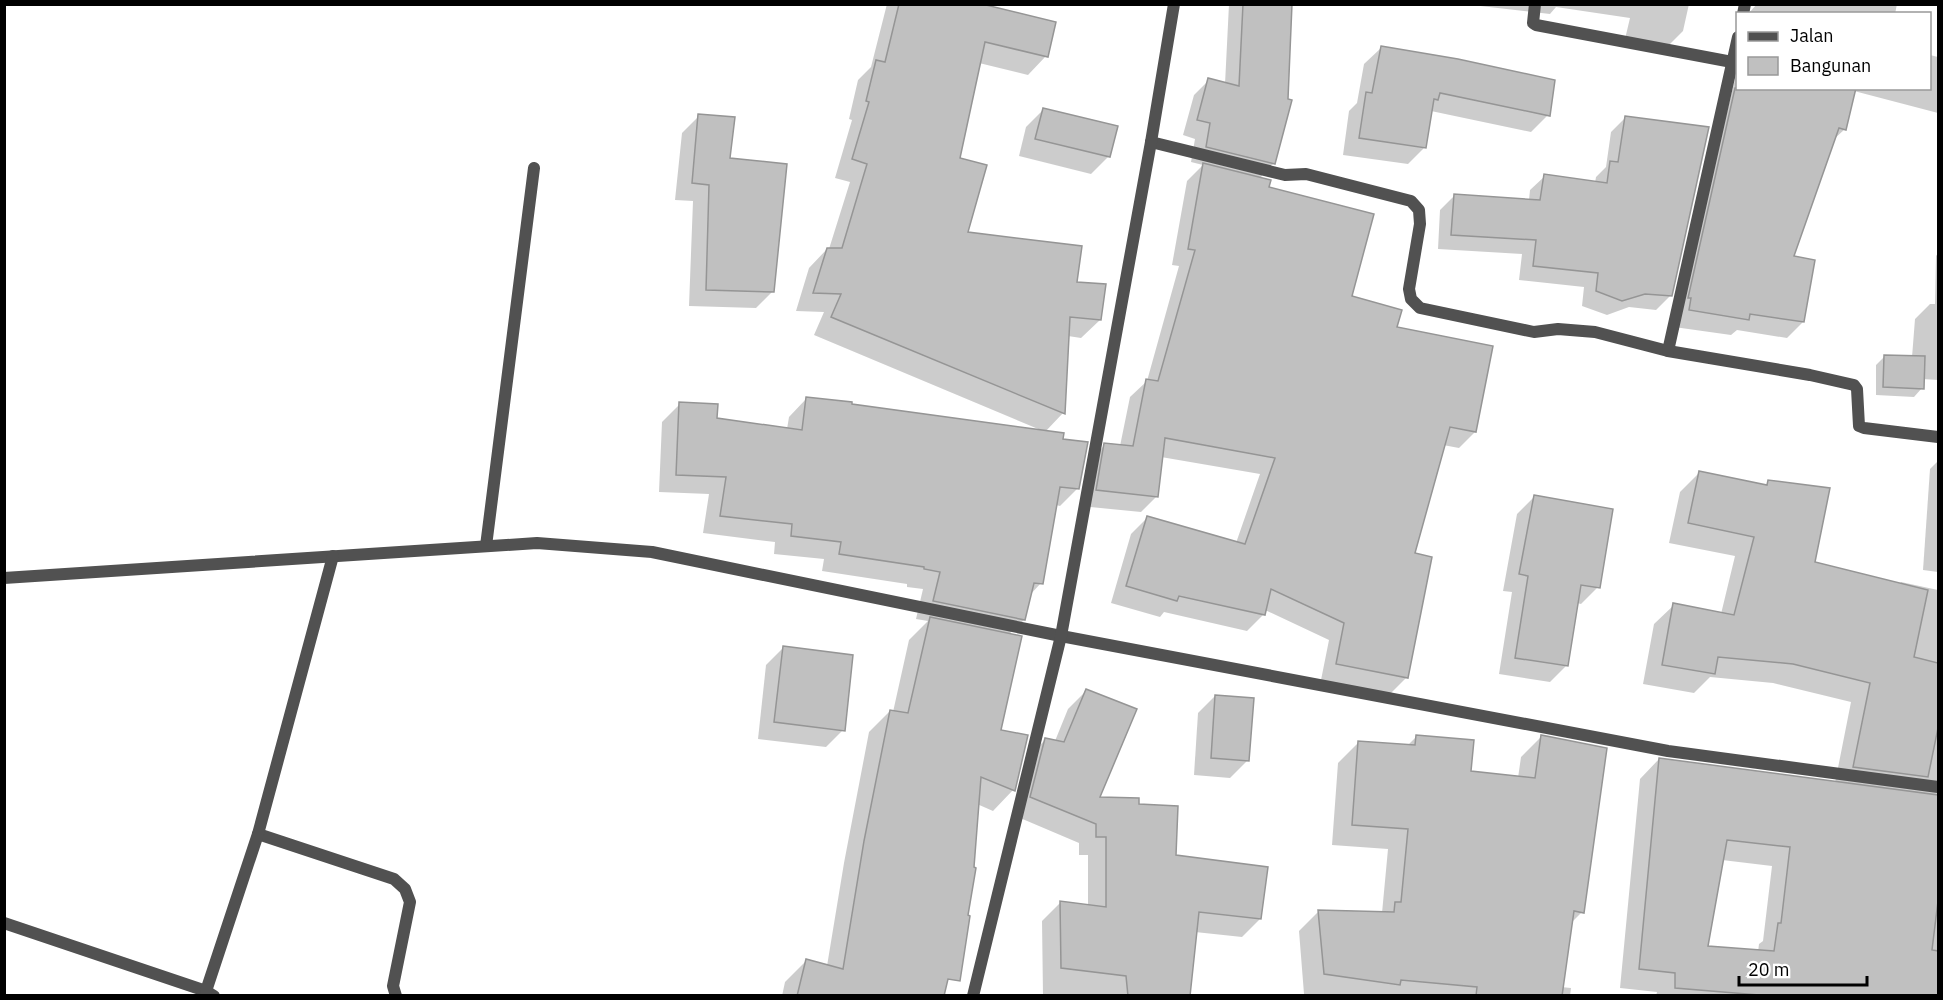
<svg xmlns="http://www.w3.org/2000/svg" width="1943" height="1000" font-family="'IBM Plex Sans',sans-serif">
  <rect width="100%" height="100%" fill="#fff"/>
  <g fill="#0003" fill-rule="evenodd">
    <path d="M887,4H975L1046,56L1028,75L979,63L959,159L966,234L1076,283L1100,320L1081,338L1068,336L1063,413L1045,432L1062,440L1078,488L1060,506L1056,505L1041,583L1029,596L1024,620L1008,635L999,731L1013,790L993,811L977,804L942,996H782L785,982L806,961L827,966L844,863L869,732L890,711L893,712L909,640L928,621L916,619L923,589L907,587V584L822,571L824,559L774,554L775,542L703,533L709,494L659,492L662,422L680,404L716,420L787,429L789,417L806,399L1043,431L814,335L824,312L796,311L809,268L827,249H829L850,182L835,178L852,120L849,119L858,80L871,67Z"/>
    <path d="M1229,4H1290L1274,163L1259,179L1350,298L1395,328L1475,432L1459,448L1443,445L1413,554L1407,677L1390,694L1321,680L1329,640L1265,610L1264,614L1247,631L1164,612L1160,617L1111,603L1131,534L1148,517L1236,543L1260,474L1161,457L1157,496L1141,512L1080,506L1089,461L1105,445L1120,446L1130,397L1147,381L1179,266L1172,265L1187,181L1203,165L1191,162L1195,139L1183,135L1194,95L1209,80L1225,84Z"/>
    <path d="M1463,4H1689L1683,31L1666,48L1625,39L1630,18L1556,7L1550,14Z"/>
    <path d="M1757,4H1897L1895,14H1748Z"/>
    <path d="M1381,48L1548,115L1531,132L1431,111L1425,147L1408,164L1343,155L1349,111L1357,103L1364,64Z"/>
    <path d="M1930,55L1938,57V113L1854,91L1845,129L1833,140L1791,257L1803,322L1787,338L1737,330L1731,335L1674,327L1738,67V88H1930Z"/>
    <path d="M1043,110L1108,157L1091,174L1019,156L1026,127Z"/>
    <path d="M699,116L729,159L773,291L756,308L689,306L693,201L675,200L682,133Z"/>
    <path d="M1626,117L1670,296L1656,310L1629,307L1607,315L1582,306L1584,287L1519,280L1522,254L1438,249L1440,210L1454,196L1529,200L1530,190L1545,176L1595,183L1596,177L1606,167L1611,132Z"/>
    <path d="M1938,253V380L1922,379V388L1914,397L1876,395V365L1885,356L1912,357L1915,319L1930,304H1935L1936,256Z"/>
    <path d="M1938,461V572L1923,570L1930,469Z"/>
    <path d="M1700,472L1765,486L1769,482L1813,563L1899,585L1901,582L1938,590V889L1936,911L1938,912V996H1656L1657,992L1620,988L1640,779L1659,759L1835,783L1851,702L1773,683L1710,677L1694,693L1643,684L1654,624L1674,605L1721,614L1735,556L1669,543L1680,492ZM1722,860L1772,866L1763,941L1759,944L1758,952L1706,947Z"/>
    <path d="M1534,497L1598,587L1581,604L1577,603L1567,665L1550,682L1499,674L1512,592L1503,591L1517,514Z"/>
    <path d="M783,648L843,730L826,747L758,739L766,665Z"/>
    <path d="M1087,690L1098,798L1138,806L1175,856L1260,919L1242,937L1195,932L1188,996H1043L1042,921L1060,903L1088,906V855H1079V843L1013,815L1027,758L1045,740L1055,741L1068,709Z"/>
    <path d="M1215,696L1247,761L1230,778L1194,775L1198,713Z"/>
    <path d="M1416,737L1469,772L1518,778L1521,757L1541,737L1582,912L1570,924L1561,987L1571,988L1570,996L1304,994L1299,931L1319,911L1382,913L1388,849L1332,845L1338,763L1359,742L1407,746Z"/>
  </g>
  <g fill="#c0c0c0" stroke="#959595" stroke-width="1.5" fill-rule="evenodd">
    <path d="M899,4H982L1056,22L1048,57L985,42L960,158L987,165L968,232L1082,246L1077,282L1106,284L1101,320L1070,317L1065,414L831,317L841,294L813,293L827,248H842L867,164L852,159L869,102L866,101L876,60L885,62Z"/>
    <path d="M1243,4H1292L1288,99L1292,100L1275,164L1206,147L1210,123L1197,120L1208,78L1239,86Z"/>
    <path d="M1381,46L1458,59L1555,80L1550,116L1440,93L1438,100L1434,99L1426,148L1359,138L1366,92L1372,93Z"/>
    <path d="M1735,88H1856L1846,130L1839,128L1794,256L1815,260L1804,322L1750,314L1749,320L1689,310L1691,298H1688Z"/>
    <path d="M1043,108L1118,126L1110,157L1035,139Z"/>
    <path d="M698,114L735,117L730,158L787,164L774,292L706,290L709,185L692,183Z"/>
    <path d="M1625,116L1709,127L1672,296L1645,294L1622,301L1596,291L1598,273L1533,266L1536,240L1451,235L1454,194L1540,200L1544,174L1607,183L1610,161L1618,162Z"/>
    <path d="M1203,163L1271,180L1269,187L1374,214L1352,296L1402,310L1397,327L1493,346L1476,432L1450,427L1415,553L1432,557L1408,678L1336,664L1344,623L1271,589L1265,615L1179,596L1177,601L1126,586L1147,516L1245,544L1275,458L1165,438L1158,497L1096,490L1104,443L1133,446L1146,379L1158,381L1195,250L1188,249Z"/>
    <path d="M1884,355L1925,356L1924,389L1883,387Z"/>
    <path d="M806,397L852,402V404L1064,433L1063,439L1088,442L1079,489L1060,487L1043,584L1034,583L1025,620L933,601L940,572L924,569V567L839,554L841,542L791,536L792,524L720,516L726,477L676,475L679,402L718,404L717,418L802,430Z"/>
    <path d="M1699,471L1767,485L1768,480L1830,488L1815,562L1928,590L1914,657L1938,663V728L1928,777L1853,767L1870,683L1793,664L1718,657L1715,674L1662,665L1673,603L1734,615L1754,537L1688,523Z"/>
    <path d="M1534,495L1613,509L1600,588L1581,585L1568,666L1515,658L1528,576L1519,574Z"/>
    <path d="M930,617L1022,636L1001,730L1028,735L1015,791L981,777L974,867L976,868L968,915L970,916L960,981L948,979L944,996H797L806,959L843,969L864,841L890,710L908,713Z"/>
    <path d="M783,646L853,655L845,731L774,722Z"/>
    <path d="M1086,689L1137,709L1100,797L1139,798V804L1178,806L1176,855L1268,867L1261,919L1199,912L1190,996H1128L1126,976L1061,968L1060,901L1106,907V837H1096V824L1030,797L1045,738L1064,742Z"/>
    <path d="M1215,695L1254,698L1249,761L1211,758Z"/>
    <path d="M1416,735L1474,740L1471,771L1535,778L1541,735L1607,748L1584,913L1574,911L1562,996H1476L1477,987L1401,980L1400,985L1324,974L1318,910L1394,912L1395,902H1401L1408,829L1352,825L1358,741L1415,745Z"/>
    <path d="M1659,758L1938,795V901L1932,950L1938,951V996H1771L1675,988V973L1639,969ZM1727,840L1790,847L1781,923H1778L1774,951L1708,946Z"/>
  </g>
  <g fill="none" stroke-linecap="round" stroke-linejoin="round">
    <g stroke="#515151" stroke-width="12">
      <path d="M1535,4L1533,23L1536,25L1732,62"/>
      <path d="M1743,14L1745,4"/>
      <path d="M1151,142L1285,175L1306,174L1411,201L1419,210L1420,224L1409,289L1411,299L1420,308L1534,332L1558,329L1595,332L1668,351L1810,375L1854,385L1857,389L1859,426L1864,428L1938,437"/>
      <path d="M1668,351L1738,37"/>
      <path d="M486,546L534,168"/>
      <path d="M4,578L537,543L652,552L1061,636L1668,751L1938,787"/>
      <path d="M258,834L394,879L405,889L410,902L393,986L396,996"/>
      <path d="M4,923L206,991L214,996"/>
      <path d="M206,991L258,834L333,556"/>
      <path d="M973,996L1061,636L1151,142L1174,4"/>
    </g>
  </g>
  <rect width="1943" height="1000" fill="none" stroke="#000000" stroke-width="12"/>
  <rect x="1736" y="12" width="195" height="78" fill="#ffffff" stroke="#999999" stroke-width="1.5"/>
  <rect x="1748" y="32" width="30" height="9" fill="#515151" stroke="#999999" stroke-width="1.5"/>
  <text x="1790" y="42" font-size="18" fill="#000000">Jalan</text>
  <rect x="1748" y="57" width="30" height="18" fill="#c0c0c0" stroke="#999999" stroke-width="1.5"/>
  <text x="1790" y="72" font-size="18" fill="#000000">Bangunan</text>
  <path d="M1739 976v9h128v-9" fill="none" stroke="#000000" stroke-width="3"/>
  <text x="1748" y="976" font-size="18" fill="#000000" stroke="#ffffff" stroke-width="4.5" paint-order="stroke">20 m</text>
</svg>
